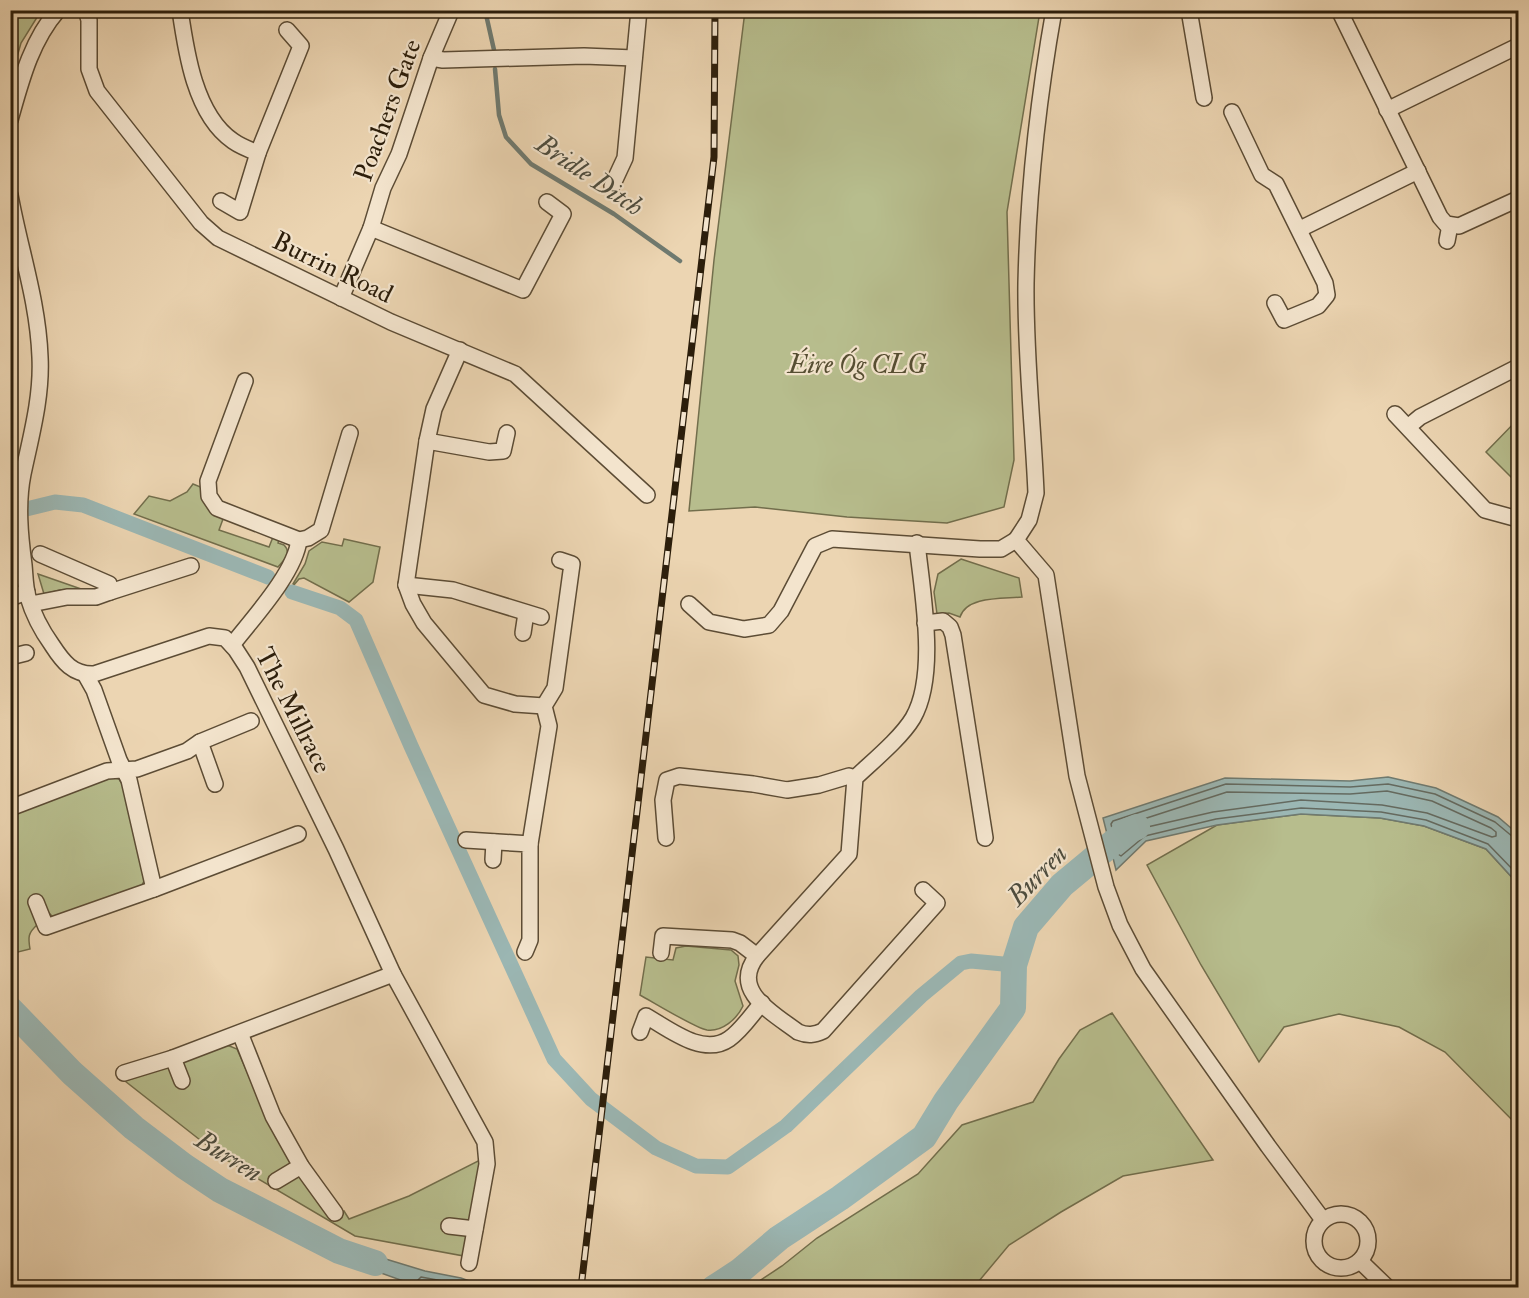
<svg xmlns="http://www.w3.org/2000/svg" width="1529" height="1298" font-family="'IM FELL Double Pica',serif">
  <rect width="100%" height="100%" fill="#ecd5b2"/>
  <filter id="stains"><feTurbulence type="fractalNoise" baseFrequency=".00333" numOctaves="4"/><feColorMatrix values="0 0 0 0 .2 0 0 0 0 .09 0 0 0 0 .02 0 0 0 .5 -.17"/></filter>
  <radialGradient id="worn" r=".72"><stop offset=".6" stop-color="#630" stop-opacity="0"/><stop offset="1" stop-color="#630" stop-opacity=".3"/></radialGradient>
  <g fill="#b7bd8d" stroke="#726e4c" stroke-width="1.5">
    <path d="M11,10L41,11L21,43L11,78Z"/>
    <path d="M745,11H1040L1007,212L1014,460L1004,507L947,523L847,517L755,507L689,511L714,260Z"/>
    <path d="M1518,419V478L1515,481L1486,452Z"/>
    <path d="M193,484L203,488L212,512L223,519L219,530L269,547L273,537L279,539L278,543L284,545C292,553 284,560 278,567L134,514L149,496L170,501L187,492Z"/>
    <path d="M344,539L380,547L373,582L349,602L304,578L299,579L294,585L293,584L305,564L309,551L322,542L342,546Z"/>
    <path d="M961,559L1019,578L1022,597C1002,599 967,596 960,617L949,613L937,614L934,592L938,574Z"/>
    <path d="M38,574L84,590H60L44,594Z"/>
    <path d="M111,777L119,779L124,787L145,879L141,887L53,917L48,912L42,898L29,902L37,925C28,933 28,937 30,949L14,953L10,949V815Z"/>
    <path d="M1301,814L1380,818L1424,826L1486,849L1518,884V1126L1445,1052L1399,1027L1339,1014L1284,1027L1259,1062L1201,965L1147,865L1217,825Z"/>
    <path d="M686,946L731,950L738,956L739,965L735,981L743,1006C737,1019 722,1032 707,1030C695,1028 653,1002 640,995L646,957L673,960L676,948Z"/>
    <path d="M1112,1013L1213,1160L1123,1176L1061,1212L1009,1245L974,1287H750L782,1266L817,1238L918,1174L962,1125L1033,1102L1059,1059L1080,1030Z"/>
    <path d="M227,1045L237,1049L276,1138L329,1217L344,1211L349,1219L409,1196L480,1160L464,1256L355,1236L223,1158L125,1081Z"/>
  </g>
  <g fill="#9bb7b4" stroke="#6f7a70" stroke-width="1.5">
    <path d="M1388,777L1436,788L1498,817L1518,834V884L1486,849L1424,826L1380,818L1301,814L1217,825L1146,841L1116,870L1103,818L1225,778L1350,781Z"/>
    <path d="M755,1244L766,1260L745,1271L726,1287H691C718,1277 733,1262 755,1244Z"/>
    <path d="M343,1246L425,1271L461,1278L486,1287H420L342,1259L340,1257Z"/>
  </g>
  <g fill="none" stroke-linecap="round" stroke-linejoin="round">
    <g stroke="#646a60" stroke-width="1.5">
      <path d="M1387,791L1432,801L1491,828L1496,832V836L1492,837L1427,813L1382,805L1301,800L1213,812L1143,828L1126,842L1123,840L1120,830L1122,826L1227,792L1350,794Z"/>
      <path d="M1518,838L1513,837L1495,822L1435,794L1388,784L1350,787L1226,784L1113,821L1111,824L1118,854L1121,856L1145,836L1216,819L1301,808L1381,812L1426,820L1488,844L1518,875"/>
      <path d="M420,1288L418,1280L421,1277L459,1284L469,1288"/>
    </g>
    <g stroke="#6f7a70" stroke-width="4.5">
      <path d="M485,10L494,50"/>
      <path d="M495,69L499,115L506,137L531,164L614,214L680,261"/>
    </g>
    <g stroke="#9bb7b4" stroke-width="15">
      <path d="M10,513L55,502L83,505L268,577"/>
      <path d="M292,592L340,608L356,620L411,746L554,1059L591,1099L656,1148L696,1166L728,1167L786,1126L921,996L961,963L971,961L1014,965"/>
    </g>
    <g stroke="#9bb7b4" stroke-width="26">
      <path d="M10,1009L72,1073L134,1128L184,1166L220,1190L339,1251L375,1263"/>
      <path d="M714,1288L740,1271L779,1238L840,1198L924,1137L946,1101L1013,1008L1014,965L1026,927L1062,885L1127,831L1137,827"/>
    </g>
    <defs>
      <g id="minor">
        <path d="M86,10L89,20V69L97,91L201,223L218,238L391,322L515,374L647,495"/>
        <path d="M180,10C186,52 195,115 233,141C240,146 250,150 258,153"/>
        <path d="M1054,10C1038,100 1028,192 1026,283C1025,353 1033,423 1036,493L1029,520L1016,540L1046,575L1077,776L1106,887L1120,925L1143,969L1268,1146L1323,1220"/>
        <path d="M1189,10L1204,98"/>
        <path d="M1339,10L1440,217L1446,224L1459,226L1518,199"/>
        <path d="M431,58L443,60L584,56L634,58"/>
        <path d="M1387,110L1518,46"/>
        <path d="M1232,112L1262,175L1276,184L1325,283L1327,295L1318,306L1284,320L1275,303"/>
        <path d="M10,120C21,81 31,41 58,10"/>
        <path d="M612,186L625,158L639,10"/>
        <path d="M10,195C20,250 38,301 40,357C42,397 31,436 23,474C17,504 20,535 24,565C25,575 25,587 28,597C33,614 42,631 52,645C63,662 73,675 94,674L209,636L225,638L236,650L247,667L336,849L393,974L485,1142L487,1164L469,1263"/>
        <path d="M221,201L240,212L258,153L301,46L287,30"/>
        <path d="M371,228L523,290L563,214L547,202"/>
        <path d="M1300,229L1418,171"/>
        <path d="M1447,241L1450,225"/>
        <path d="M341,298L371,228L383,188L399,154L431,58L451,11"/>
        <path d="M460,350L434,409L427,441L406,585L413,604L424,623L484,695L515,704L544,706"/>
        <path d="M245,381L208,481L209,496L217,508L299,540L308,538L321,530L350,433"/>
        <path d="M1395,414L1485,510L1518,519"/>
        <path d="M1408,427L1420,417L1518,367"/>
        <path d="M427,441L489,452L503,451L507,433"/>
        <path d="M406,585L453,590L541,617"/>
        <path d="M110,592L191,566"/>
        <path d="M10,598L27,592"/>
        <path d="M31,604L67,597H96L110,592L109,584L40,554"/>
        <path d="M689,604L709,622L744,629L769,625L781,611L815,546L832,539L980,549H1001L1016,540"/>
        <path d="M925,623L943,621L950,627L953,635L985,838"/>
        <path d="M523,633L526,613"/>
        <path d="M232,645C253,618 295,573 299,540"/>
        <path d="M10,657L26,653"/>
        <path d="M85,674L94,690L119,760L129,780L154,889"/>
        <path d="M200,742L215,784"/>
        <path d="M10,808L107,771L137,769L187,751L200,742L251,721"/>
        <path d="M666,838L663,800L667,780L679,776L753,784L787,790L819,785L849,776L855,778"/>
        <path d="M466,840L530,844V940L525,952"/>
        <path d="M530,844L549,726L544,706L555,688L572,564L560,560"/>
        <path d="M493,860L494,842"/>
        <path d="M36,902L46,927L154,889L298,834"/>
        <path d="M661,953L663,936L732,940L740,943L757,956L849,854L855,778C873,761 901,738 913,718C938,675 922,591 917,543"/>
        <path d="M757,956C730,991 773,1013 798,1032C808,1036 814,1035 823,1031L937,903L923,890"/>
        <path d="M640,1032L646,1016C669,1029 703,1057 729,1039C742,1030 752,1014 762,1003"/>
        <path d="M240,1033L273,1116L301,1166L335,1213"/>
        <path d="M173,1058L182,1081"/>
        <path d="M124,1073L173,1058L393,974"/>
        <path d="M276,1181L301,1166"/>
        <circle cx="1341" cy="1241" r="27"/>
        <path d="M449,1226L475,1229"/>
        <path d="M1360,1261L1388,1288"/>
      </g>
    </defs>
    <use href="#minor" stroke="#5c4c35" stroke-width="18"/>
    <use href="#minor" stroke="#f3e4cd" stroke-width="15"/>
    <defs>
      <path id="rail" d="M581,1288L714,157L715,10"/>
    </defs>
    <use href="#rail" stroke="#2c1e0b" stroke-width="7"/>
    <use href="#rail" stroke="#f3e4cd" stroke-width="4.5" stroke-dasharray="14" stroke-linecap="butt"/>
  </g>
  <g text-anchor="middle" stroke-width="4.5" stroke-linejoin="round" paint-order="stroke">
    <g font-size="26" fill="#2c1e0b" stroke="#f3e4cd">
      <text transform="translate(387 110) rotate(-70)" y="9">Poachers Gate</text>
      <text transform="translate(333 267) rotate(26)" y="9">Burrin Road</text>
      <text transform="translate(294 710) rotate(63)" y="9">The Millrace</text>
    </g>
    <g font-size="26" font-style="italic" fill="#564e32" stroke="#f3e4cd">
      <text x="857" y="373">Éire Óg CLG</text>
    </g>
    <g font-size="27" font-style="italic" fill="#4d4c3e" stroke="#f3e4cd">
      <text transform="translate(590 175) rotate(34)" y="9">Bridle Ditch</text>
      <text transform="translate(1037 875) rotate(-46)" y="9">Burren</text>
      <text transform="translate(229 1156) rotate(32)" y="9">Burren</text>
    </g>
  </g>
  <rect width="1529" height="1298" fill="none" stroke="#ecd5b2" stroke-width="36"/>
  <rect x="12" y="12" width="1505" height="1274" fill="none" stroke="#2c1e0b" stroke-width="3"/>
  <rect x="18" y="18" width="1493" height="1262" fill="none" stroke="#2c1e0b" stroke-width="1.5"/>
  <rect width="100%" height="100%" filter="url(#stains)"/>
  <rect width="100%" height="100%" fill="url(#worn)"/>
</svg>
